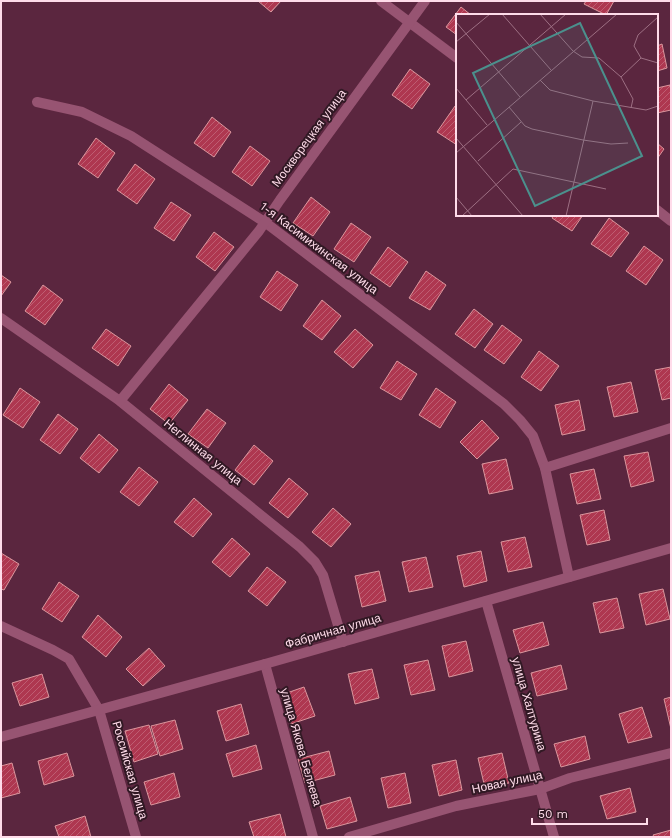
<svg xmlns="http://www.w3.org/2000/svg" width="672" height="838" font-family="'Work Sans',sans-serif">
  <defs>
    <pattern id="building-hatch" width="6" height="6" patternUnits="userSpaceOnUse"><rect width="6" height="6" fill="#ae3750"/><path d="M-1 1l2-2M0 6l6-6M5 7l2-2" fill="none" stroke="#be5d72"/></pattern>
  </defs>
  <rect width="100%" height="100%" fill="#5b263f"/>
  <g fill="url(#building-hatch)" stroke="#db969d">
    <path d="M258,1H281L271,12Z"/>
    <path d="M586,1H614L606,15L584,4Z"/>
    <path d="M461,7L471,15H457V35L446,27Z"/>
    <path d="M662,44L667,68L657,71V46Z"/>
    <path d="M410,69L430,84L412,109L392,95Z"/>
    <path d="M670,85L671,91V110L657,113V88Z"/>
    <path d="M455,106L457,107V145L437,132Z"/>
    <path d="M212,117L231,132L214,157L194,143Z"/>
    <path d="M96,138L115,153L98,178L78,164Z"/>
    <path d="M657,143L664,149L657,159Z"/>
    <path d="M250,146L270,161L252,186L232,172Z"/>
    <path d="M135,164L155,179L137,204L117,190Z"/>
    <path d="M311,197L330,212L313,236L293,223Z"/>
    <path d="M171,202L191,215L174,241L154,228Z"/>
    <path d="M554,215H583L572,231L552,218Z"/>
    <path d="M609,218L629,233L611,257L591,244Z"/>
    <path d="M351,223L371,237L354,262L334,249Z"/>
    <path d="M214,232L234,247L215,271L196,257Z"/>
    <path d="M644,246L663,260L646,285L626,271Z"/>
    <path d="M388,247L408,262L390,287L370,273Z"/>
    <path d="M277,271L298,285L281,311L260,297Z"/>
    <path d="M426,271L446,285L430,310L409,298Z"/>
    <path d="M1,275L11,282L1,296Z"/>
    <path d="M43,285L63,300L45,325L25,311Z"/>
    <path d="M322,300L341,316L322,340L303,326Z"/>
    <path d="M474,309L493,324L475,348L455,334Z"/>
    <path d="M502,325L522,340L504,364L484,350Z"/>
    <path d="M106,329L131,346L118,366L92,348Z"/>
    <path d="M355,329L373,345L353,368L334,352Z"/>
    <path d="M539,351L559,366L541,391L521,377Z"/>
    <path d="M397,361L417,374L401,400L380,388Z"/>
    <path d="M671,367V398L662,400L655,370Z"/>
    <path d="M631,382L638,412L614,417L607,387Z"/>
    <path d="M169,384L188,400L169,424L150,409Z"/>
    <path d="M20,388L40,402L23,428L3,415Z"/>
    <path d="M436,388L456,402L440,428L419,415Z"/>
    <path d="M579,400L585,430L562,435L555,405Z"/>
    <path d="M207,409L226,423L208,448L188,434Z"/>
    <path d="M58,414L78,429L60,454L40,440Z"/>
    <path d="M482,420L499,438L477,459L460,442Z"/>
    <path d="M99,434L118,450L99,473L80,458Z"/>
    <path d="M254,445L273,461L254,485L235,470Z"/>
    <path d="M648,452L654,481L631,487L624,456Z"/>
    <path d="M506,459L513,489L489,494L482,464Z"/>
    <path d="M139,467L158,482L139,506L120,492Z"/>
    <path d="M594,469L601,499L577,504L570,474Z"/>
    <path d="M289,478L308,494L288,518L269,503Z"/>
    <path d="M194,498L212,514L193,537L174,522Z"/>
    <path d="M333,508L351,524L331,547L312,532Z"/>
    <path d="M604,510L610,540L587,545L580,515Z"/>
    <path d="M525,537L532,567L508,572L501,542Z"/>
    <path d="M232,538L250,554L230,577L212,562Z"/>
    <path d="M481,551L487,581L464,587L457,556Z"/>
    <path d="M1,553L19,564L4,590L1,589Z"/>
    <path d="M426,557L433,587L409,592L402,562Z"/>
    <path d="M267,567L286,582L267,606L248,591Z"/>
    <path d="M379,571L386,601L362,607L355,576Z"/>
    <path d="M59,582L79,596L62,622L42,609Z"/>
    <path d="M663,589L670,619L646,625L639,594Z"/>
    <path d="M617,598L624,628L600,633L593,603Z"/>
    <path d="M98,615L122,637L106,657L82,637Z"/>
    <path d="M543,622L549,645L520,653L513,630Z"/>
    <path d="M466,641L473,671L449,677L442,646Z"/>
    <path d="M149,648L165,666L143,686L126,669Z"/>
    <path d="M428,660L435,690L411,695L404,665Z"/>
    <path d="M561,665L567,689L537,696L531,673Z"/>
    <path d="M372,669L379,698L355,704L348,674Z"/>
    <path d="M42,674L49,697L20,706L12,683Z"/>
    <path d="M304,687L315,716L291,724L281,695Z"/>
    <path d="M671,697V729L664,699Z"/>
    <path d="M241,704L249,734L226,741L217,711Z"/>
    <path d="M642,707L652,737L628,743L619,714Z"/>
    <path d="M175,720L183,749L160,756L151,726Z"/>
    <path d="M149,725L158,754L134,762L125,731Z"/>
    <path d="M585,736L590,759L561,767L554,744Z"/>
    <path d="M256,745L262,769L233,777L226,754Z"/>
    <path d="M329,751L335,775L305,783L298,759Z"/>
    <path d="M67,753L74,776L44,785L38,761Z"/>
    <path d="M502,753L509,783L485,788L478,758Z"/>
    <path d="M456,760L462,790L439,796L432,765Z"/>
    <path d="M12,763L20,793L1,798V766Z"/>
    <path d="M174,773L180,797L151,805L144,782Z"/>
    <path d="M405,773L411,803L388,808L381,778Z"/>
    <path d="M630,788L636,812L607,819L600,796Z"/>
    <path d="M350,797L357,821L327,829L320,806Z"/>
    <path d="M280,814L286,837H254L249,822Z"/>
    <path d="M85,816L91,837H59L55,826Z"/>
    <path d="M671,830V837H654L653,835Z"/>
  </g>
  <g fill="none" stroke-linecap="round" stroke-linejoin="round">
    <g stroke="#975472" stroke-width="10">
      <path d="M381,1L457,58"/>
      <path d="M37,102L82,112L131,136L266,223L504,404L520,420L533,436L545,468L569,577"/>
      <path d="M657,210L671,221"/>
      <path d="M1,318L120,401L300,547L315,562L323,575L343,642"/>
      <path d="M120,401L259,231L280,200L425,1"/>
      <path d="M545,468L671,428"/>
      <path d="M486,601L554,837"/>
      <path d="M1,626L53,650L69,659L99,710L136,837"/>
      <path d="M265,664L313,837"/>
      <path d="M1,737L265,664L671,548"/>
      <path d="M349,837L456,806L540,789L570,778L671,753"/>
    </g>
  </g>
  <g text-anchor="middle" stroke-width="4" stroke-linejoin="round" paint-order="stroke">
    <g font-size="12" fill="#ffdcea" stroke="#311924">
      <text transform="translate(309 138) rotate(-54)" y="4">Москворецкая улица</text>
      <text transform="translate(319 248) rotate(37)" y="4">1-я Касимихинская улица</text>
      <text transform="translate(203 452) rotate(39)" y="4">Неглинная улица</text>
      <text transform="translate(333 631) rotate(-16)" y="4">Фабричная улица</text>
      <text transform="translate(529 704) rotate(74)" y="4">улица Халтурина</text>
      <text transform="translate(301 747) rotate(74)" y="4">улица Якова Беляева</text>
      <text transform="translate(130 770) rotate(74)" y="4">Российская улица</text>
      <text transform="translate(507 782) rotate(-12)" y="4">Новая улица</text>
    </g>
  </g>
  <g transform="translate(456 14)">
    <rect width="202" height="202" fill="#5b263f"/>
    <path fill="none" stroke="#9d6f83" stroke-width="1" d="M46,0L95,56M84,0L117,37L126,43L143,44L165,63L177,85L175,94M202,3L182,21L178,32L185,44L202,49M0,8L64,83M0,28L34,0M165,63L185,44M84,66L94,76L137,87L190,96L202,92M0,74L31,111M10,86L110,0M53,93L69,112L76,115L127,126L155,130L172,129M0,124L67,202M0,139L161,0M22,147L65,108M0,183L16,202M6,202L57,155L150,175M110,202L137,87"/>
    <path fill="#4b908d" fill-opacity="0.15" stroke="#4b908d" stroke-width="2" d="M124,9L186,142L79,192L17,59Z"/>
    <rect width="202" height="202" fill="none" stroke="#ffdcea" stroke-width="2"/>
  </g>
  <rect width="672" height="838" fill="none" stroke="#ffdcea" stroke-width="4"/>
  <path d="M532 818v6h115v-6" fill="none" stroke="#ffdcea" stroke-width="2"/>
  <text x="538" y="818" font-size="12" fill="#ffdcea" stroke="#311924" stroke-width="3" paint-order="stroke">50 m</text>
</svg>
